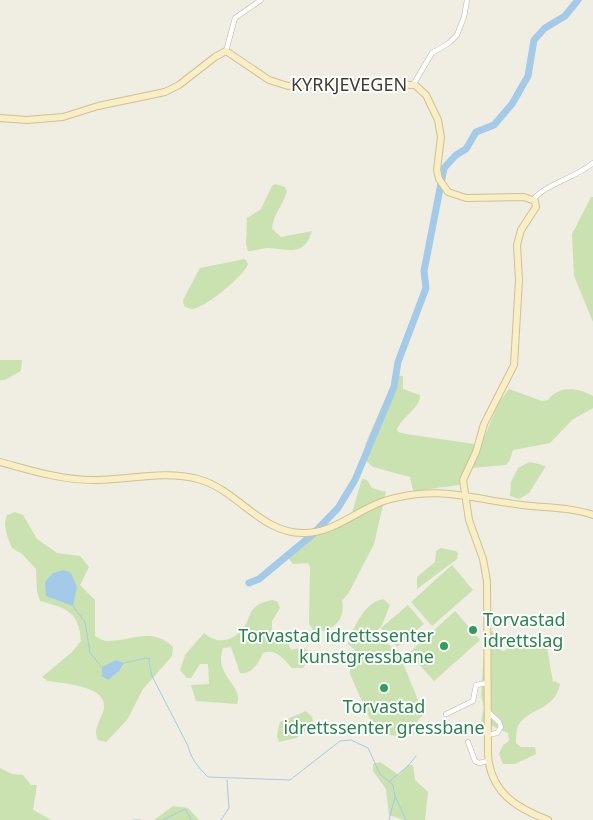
<svg xmlns="http://www.w3.org/2000/svg" width="593" height="820" font-family="'Noto Sans',sans-serif">
  <rect width="100%" height="100%" fill="#f0ede3"/>
  <g fill="#c9e2af">
    <path d="M275,184L285,187L287,191C283,206 273,214 272,229L281,237L312,231C304,257 290,249 268,248C261,248 256,251 248,251L246,245L247,218L261,209L272,186Z"/>
    <path d="M591,197H593V322L574,276L572,234Z"/>
    <path d="M245,259L248,264C245,275 204,309 192,309C189,309 187,307 184,306L183,300L200,268Z"/>
    <path d="M0,360H22L21,371L5,380H0Z"/>
    <path d="M395,376H403V389L420,395C421,407 402,417 397,429L398,432L406,434L481,445L499,402L509,389L542,401L548,400C559,385 578,388 593,396V408L572,420L550,443L513,450L510,460L506,465L471,468L459,485L415,491L413,490L410,477L373,467L364,459L365,445Z"/>
    <path d="M530,462L546,466L529,493L519,499L510,496L511,482L518,468Z"/>
    <path d="M362,479L367,480L372,488L386,492L374,544L348,594L342,600C346,619 334,633 314,631L309,624L310,567L308,563L293,564L287,556L303,543L351,516Z"/>
    <path d="M15,512L23,515L37,539L57,553L80,556L89,567L80,585L95,600V636C98,637 103,641 106,641C131,642 151,626 173,647L172,656L143,689L127,720L106,742L98,740C92,727 103,719 104,707C107,686 61,683 48,681L42,677L72,652L81,641C79,611 66,608 40,601L37,592L36,569L22,554L12,548C8,538 2,526 7,515Z"/>
    <path d="M441,548L456,551L458,554L457,559L417,589V577L435,562L436,551Z"/>
    <path d="M452,565L473,590L432,626L411,602Z"/>
    <path d="M383,599L390,605L382,625L370,640H382L398,651L424,715C418,718 418,722 413,727C402,739 383,738 373,726L350,674L351,657L355,650L348,644V639C357,624 364,603 383,599Z"/>
    <path d="M273,600L278,602L280,608L272,621V629L286,638L291,650L303,647L311,653L312,656L303,668H292C284,660 276,648 263,653C259,662 252,675 240,673L231,647L223,648C213,676 244,685 237,704L196,701L191,685L209,684L208,664H200L191,678H187L180,670L185,655L204,633C218,646 236,641 246,624C249,619 250,611 255,607C260,603 266,601 273,600Z"/>
    <path d="M408,605L424,624L397,647L381,628Z"/>
    <path d="M455,611L480,640L434,681L409,653Z"/>
    <path d="M493,631C495,640 494,649 504,651L515,643C531,651 532,648 546,642L553,682L555,681L560,684C555,711 527,708 518,726C516,731 516,738 516,743L521,747H535L536,754L515,764H503L499,754L503,745L509,741L508,733L481,721L484,707L481,696L485,634Z"/>
    <path d="M306,711L312,717L314,726L296,738L279,742L277,736L280,722Z"/>
    <path d="M380,762L399,775L408,765H413L415,780L428,792L425,820H404L389,815L386,789L373,771V764Z"/>
    <path d="M0,768L12,774L23,775L31,785H37L33,810L51,820H0Z"/>
    <path d="M173,806L188,808L199,820H154Z"/>
  </g>
  <g fill="#a3cae9">
    <path d="M64,570L71,573L77,587L73,606L46,596L45,582L53,573Z"/>
    <path d="M116,660L124,663L119,671L108,680L102,676V667Z"/>
  </g>
  <g fill="none" stroke-linecap="round" stroke-linejoin="round">
    <g stroke="#a3cae9" stroke-width="1">
      <path d="M73,606L85,622L90,653L102,667"/>
      <path d="M124,663L146,658L150,659L149,662L152,676L188,746C191,759 198,767 208,777L290,780L340,741L351,740L368,748L380,774L393,785L395,796L406,820"/>
      <path d="M390,781L408,766L416,756"/>
      <path d="M133,820H140"/>
      <path d="M163,820L185,809L192,820"/>
      <path d="M221,820L229,808L227,780"/>
      <path d="M389,820L395,797"/>
    </g>
    <path stroke="#a3cae9" stroke-width="7" d="M249,583L259,579L312,535L338,508L355,480L394,387L398,362L426,288L424,271L444,168L456,155L466,149L476,132L494,125L512,104L528,76L534,40L545,28L565,16L578,0"/>
    <defs>
      <g id="street">
        <path d="M226,51L235,18L261,0"/>
        <path d="M413,85L432,53L449,43L457,35L464,17L467,0"/>
        <path d="M534,199C544,185 577,177 593,163"/>
        <path d="M487,711L499,722L501,727L497,733L487,735"/>
        <path d="M446,714L473,701L476,685L487,683"/>
        <path d="M468,742L475,761L479,763L488,761"/>
      </g>
      <g id="secondary">
        <path d="M0,118L27,120L63,117L98,106L165,92L179,85L215,57L226,51L269,80L288,86L338,83L415,85L426,95L438,120L441,137L437,170L439,179L448,192L466,198L524,197L535,201L536,207L521,230L517,245L519,280L514,365L484,424L476,452L463,480L469,520L483,559L487,581L488,754C490,792 516,808 548,820"/>
        <path d="M0,462C30,470 61,480 93,480C127,480 165,470 198,479C238,490 261,534 304,533C334,533 357,510 384,501C437,484 471,499 522,505C546,508 570,507 593,515"/>
      </g>
    </defs>
    <use href="#street" stroke="#beb7aa" stroke-width="5.5"/>
    <use href="#secondary" stroke="#cdc196" stroke-width="8"/>
    <use href="#street" stroke="#fff" stroke-width="4.5"/>
    <use href="#secondary" stroke="#faefc4" stroke-width="6"/>
  </g>
  <g fill="#2e9e5b" stroke="#fff" stroke-width="2">
    <circle cx="473" cy="630" r="5"/>
    <circle cx="444" cy="646" r="5"/>
    <circle cx="384" cy="688" r="5"/>
  </g>
  <g text-anchor="middle" stroke-width="4" stroke-linejoin="round" paint-order="stroke">
    <g font-size="18" fill="#413d34" stroke="#fff">
      <text x="349" y="91">KYRKJEVEGEN</text>
    </g>
    <g font-size="18" fill="#27864d" stroke="#fff" text-anchor="start">
      <text x="483" y="626">Torvastad<tspan x="483" dy="21">idrettslag</tspan></text>
      <text x="434" y="642" text-anchor="end">Torvastad idrettssenter<tspan x="434" dy="21">kunstgressbane</tspan></text>
      <text x="384" y="713" text-anchor="middle">Torvastad<tspan x="384" dy="21">idrettssenter gressbane</tspan></text>
    </g>
  </g>
</svg>
